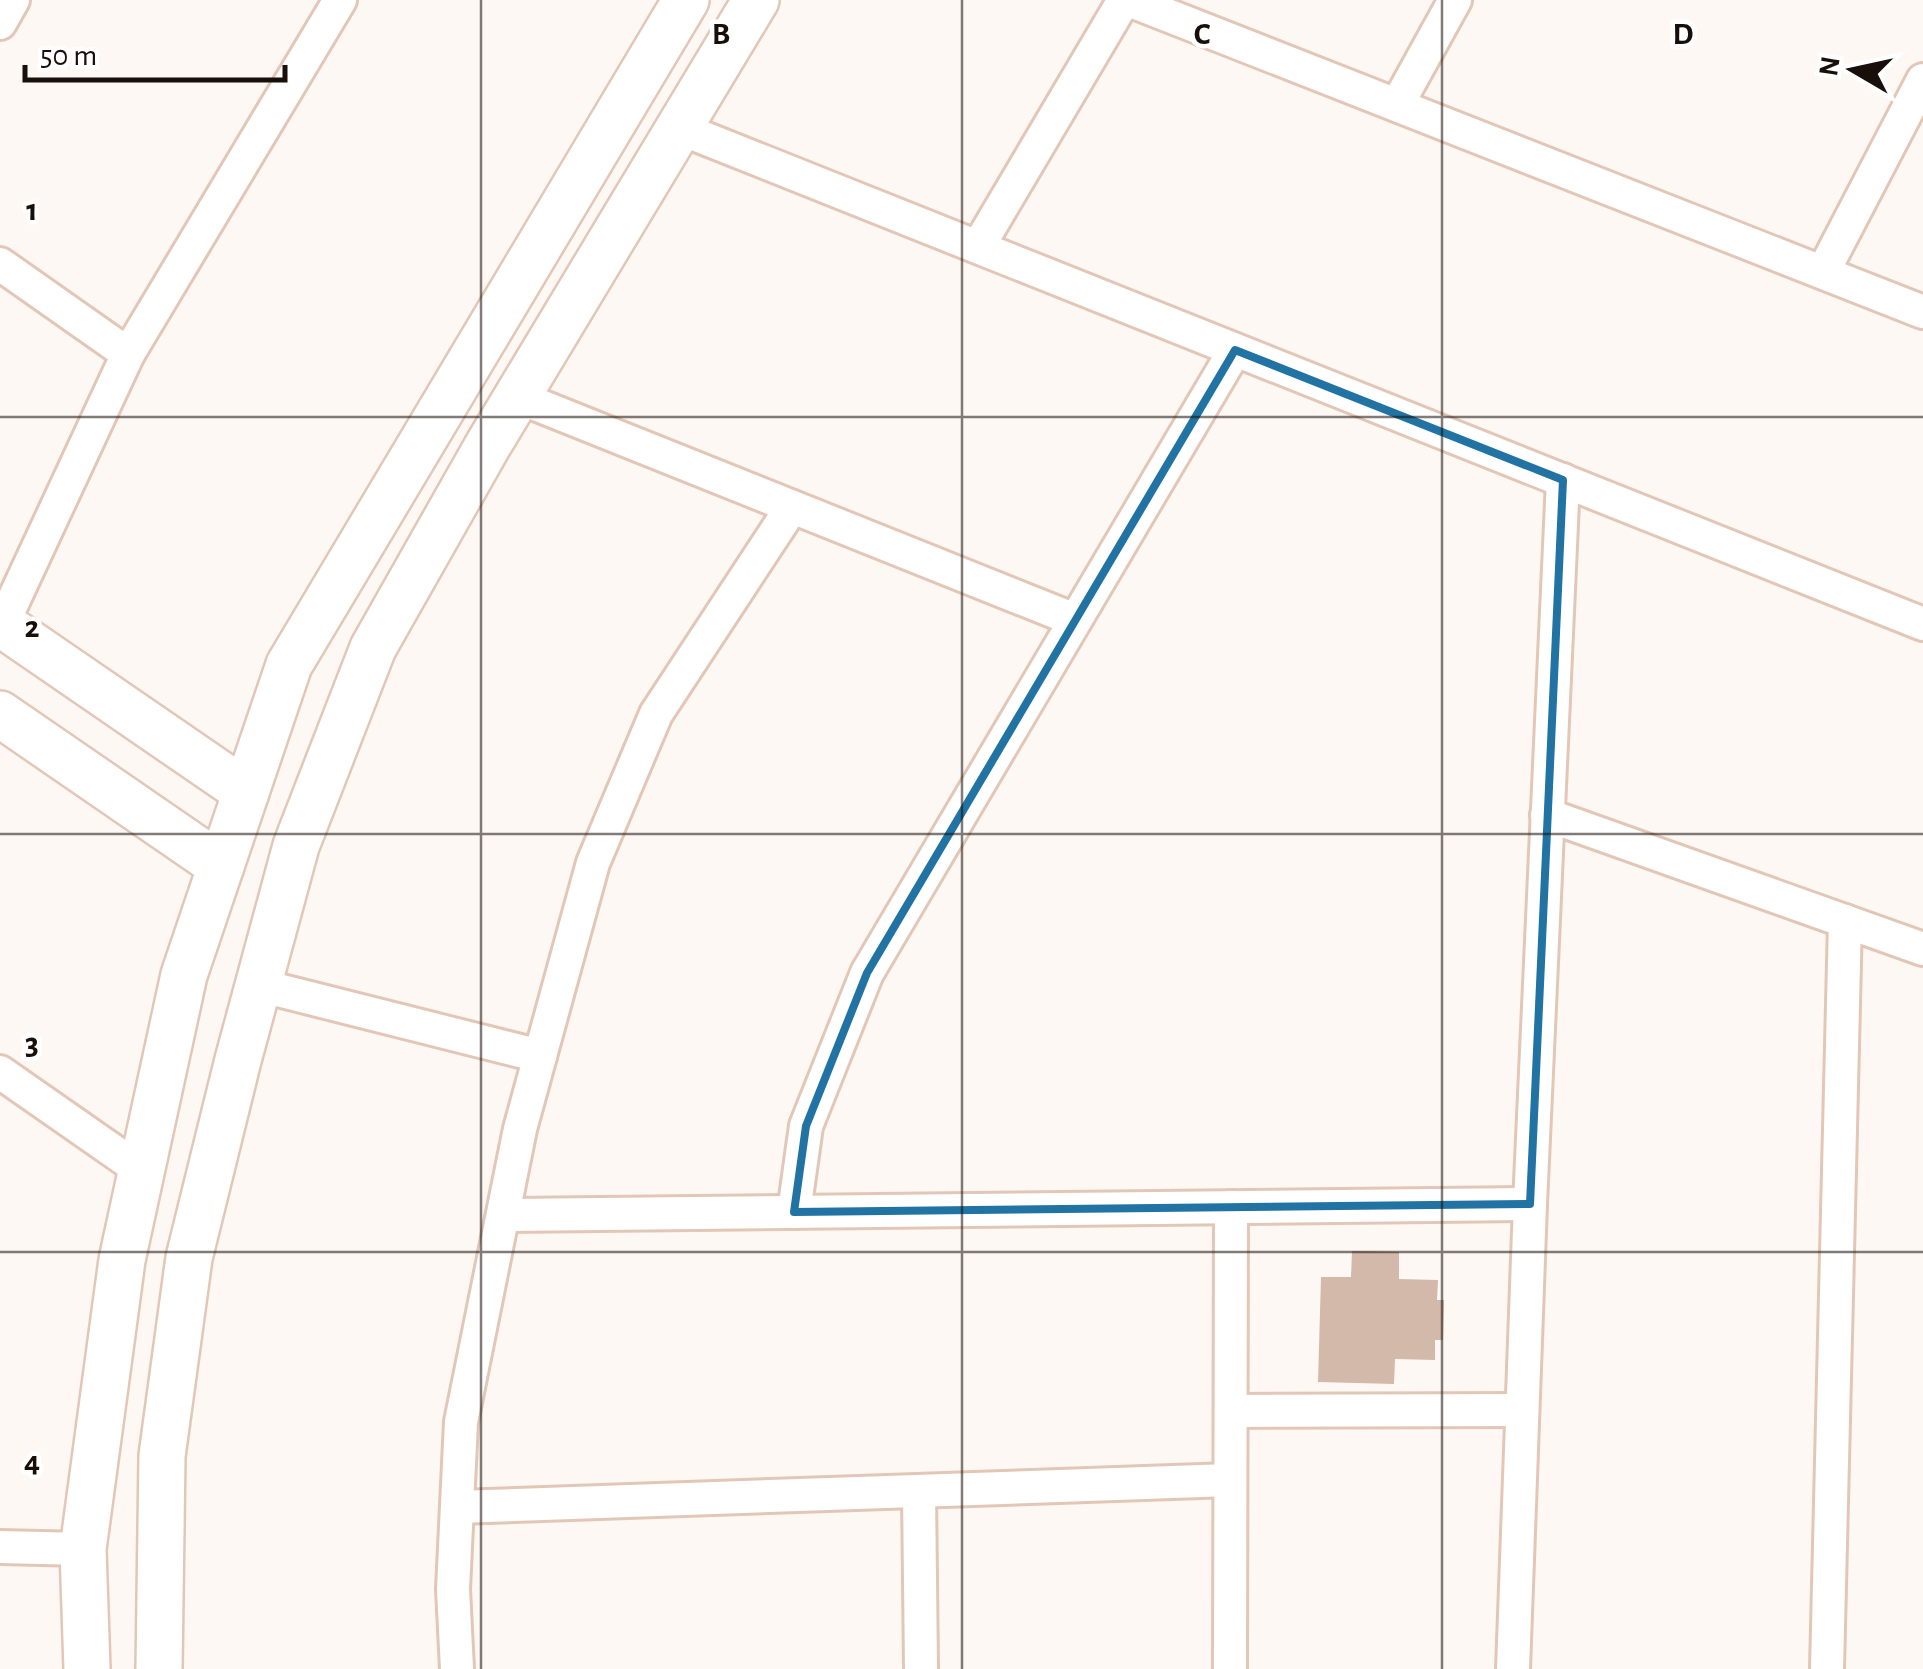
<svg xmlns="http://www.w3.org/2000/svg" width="1923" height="1669" font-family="'Alegreya Sans',sans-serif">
  <rect width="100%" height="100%" fill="#fef8f5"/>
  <path fill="#d3b9a9" d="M1352,1251L1399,1252V1279L1438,1280L1437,1300H1444L1443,1340H1435V1360L1395,1359L1394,1384L1318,1382L1321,1277H1351Z"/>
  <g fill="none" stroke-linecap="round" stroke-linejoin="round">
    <defs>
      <g id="street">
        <path d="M1129,0L1923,312"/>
        <path d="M0,23L13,0"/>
        <path d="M1397,105L1455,0"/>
        <path d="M679,128L1923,624"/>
        <path d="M978,247L1124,0"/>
        <path d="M0,264L128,354"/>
        <path d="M1823,272L1923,80"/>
        <path d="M518,397L1075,620"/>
        <path d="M2,625L128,354L340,0"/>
        <path d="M1547,815L1923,949"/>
        <path d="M258,985L540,1056"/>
        <path d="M0,1072L142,1171"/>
        <path d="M794,1212L806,1126L867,973L1235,350"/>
        <path d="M503,1215L1530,1204"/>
        <path d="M1231,1411L1522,1410"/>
        <path d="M919,1491L921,1669"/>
        <path d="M457,1507L1230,1480"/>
        <path d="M0,1547L83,1549"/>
        <path d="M457,1669L453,1589L461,1422L520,1129L593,863L656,714L792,507"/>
        <path d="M1230,1669L1231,1207"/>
        <path d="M1513,1669L1530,1204L1563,480"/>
        <path d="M1827,1669L1845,921"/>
      </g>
      <g id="secondary">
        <path d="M0,623L246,792"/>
        <path d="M0,714L221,866"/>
        <path d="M87,1669L83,1549L122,1260L184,975L289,665L686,0"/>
        <path d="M159,1669L162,1456L189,1258L238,1060L296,846L373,648L488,445L756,0"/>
      </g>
    </defs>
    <use href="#street" stroke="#e2c7b7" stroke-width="38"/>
    <use href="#secondary" stroke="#e2c7b7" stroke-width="50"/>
    <use href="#street" stroke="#fff" stroke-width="32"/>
    <use href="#secondary" stroke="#fff" stroke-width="45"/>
  </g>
  <path fill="none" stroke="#2173a4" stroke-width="8" stroke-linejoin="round" d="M1235,350L1563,480L1530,1204L794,1212L806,1126L867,973Z"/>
  <path fill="none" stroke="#180f0a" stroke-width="2.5" stroke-opacity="0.55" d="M481,0V1669M962,0V1669M1442,0V1669M0,417H1923M0,834H1923M0,1252H1923"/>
  <g font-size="32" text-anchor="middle" font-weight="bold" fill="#180f0a" stroke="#fff" stroke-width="9" stroke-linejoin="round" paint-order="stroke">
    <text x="721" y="44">B</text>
    <text x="1202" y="44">C</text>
    <text x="1683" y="44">D</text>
    <text x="32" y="220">1</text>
    <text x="32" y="637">2</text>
    <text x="32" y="1054">3</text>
    <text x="32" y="1472">4</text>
  </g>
  <g transform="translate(1853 70) rotate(279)" stroke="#ffffff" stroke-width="8" paint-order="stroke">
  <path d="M0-8L18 38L0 25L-18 38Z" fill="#180f0a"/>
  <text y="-15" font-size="28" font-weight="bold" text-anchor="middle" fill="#180f0a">N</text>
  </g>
  <path d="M25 65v15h260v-15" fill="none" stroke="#180f0a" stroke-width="5"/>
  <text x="40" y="65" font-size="30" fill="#180f0a" stroke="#ffffff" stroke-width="8" paint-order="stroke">50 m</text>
</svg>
